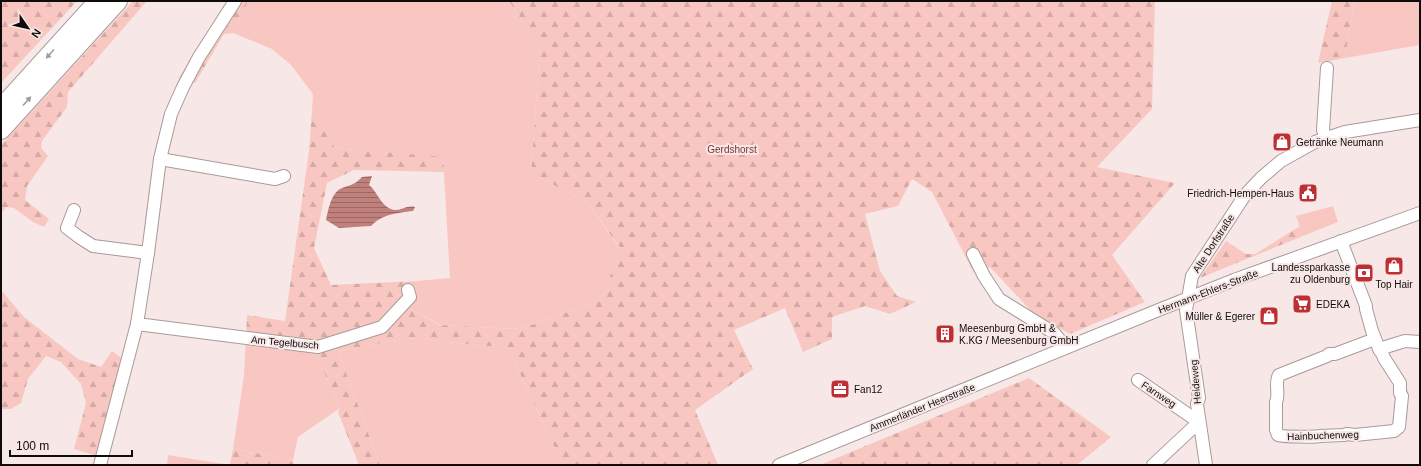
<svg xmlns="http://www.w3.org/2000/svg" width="1421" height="466" font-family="Helvetica,sans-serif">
  <defs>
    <pattern id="forest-firs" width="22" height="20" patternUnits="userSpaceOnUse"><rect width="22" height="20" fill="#f9c7c2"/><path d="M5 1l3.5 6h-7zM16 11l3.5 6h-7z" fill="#d4aaa5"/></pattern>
    <pattern id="water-rules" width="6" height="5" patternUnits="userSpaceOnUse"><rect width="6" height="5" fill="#c0807b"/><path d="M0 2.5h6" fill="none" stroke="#9b6763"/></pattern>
  </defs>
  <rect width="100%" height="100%" fill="#f7e8e7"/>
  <g fill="#f9c7c2">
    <path d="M248,1H509L540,49L531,173L588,203L620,249L602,299L535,324L515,329L441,325L408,308L417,281L450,278L443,158L335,148L312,110L313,94L291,65L272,49L233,33Z"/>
    <path d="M1354,1H1420V45L1345,58Z"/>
    <path d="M1333,206L1338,222L1303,236L1296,216Z"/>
    <path d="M408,338L508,348L563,465H380L338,351Z"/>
    <path d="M246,339L313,347L340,408L298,437L293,460L233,449L244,375Z"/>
    <path d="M168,455L230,465H234H167Z"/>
  </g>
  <g fill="url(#forest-firs)">
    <path d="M1,1H77L1,83Z"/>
    <path d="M133,1H147L68,92L67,107L42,141L41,148L48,156L27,186L25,200L49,219L44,227L33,222L14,208L6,207L1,214V145Z"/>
    <path d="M228,1H248L233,33L224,34L195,83L178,79Z"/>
    <path d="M509,1H1155L1152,109L1097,167L1175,183L1112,255L1145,302L1070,334L1033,313L990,267L974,273L932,192L912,179L898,206L865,214L880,271L897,296L916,302L890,314L865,306L832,317V339L803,352L785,308L734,330L753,369L695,410L718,465H563L508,348L408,338L338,351L380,465H359L338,412L340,408L313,347L246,337L247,315L285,321L309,151L312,110L335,148L443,157L444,172L354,170L327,183L314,248L331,285L417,281L408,308L440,325L515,329L535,324L602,299L620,248L588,203L531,173L540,49Z"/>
    <path d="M1332,1H1354L1345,58L1318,63Z"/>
    <path d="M1300,226L1303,236L1200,278L1226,241L1246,254H1255Z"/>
    <path d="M1,290L24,317L78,359L101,367L112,351L124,360L97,456L74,449L86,403L81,384L61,362L46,356L28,379L21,403L11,409H1Z"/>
    <path d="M1029,378L1111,437L1077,465H820Z"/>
    <path d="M233,449L293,460L294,465H230Z"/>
  </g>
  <path fill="url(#water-rules)" d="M372,176L369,185C379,193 381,209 396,210C402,210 408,205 415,207L413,211C398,213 382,214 371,226L339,228L326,220C328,211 331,194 340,189C350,184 352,187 362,177Z"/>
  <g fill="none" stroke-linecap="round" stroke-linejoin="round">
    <defs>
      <g id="minor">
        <path d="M1326,138L1323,130L1327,68"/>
        <path d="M160,159L275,179L284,176"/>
        <path d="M74,210L67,228L79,237L93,246L148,253"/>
        <path d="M1341,241L1366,306V309L1372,331L1380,351L1382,353L1384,358L1400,383V393L1402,396L1399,427L1394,431L1355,435L1347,434L1344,435L1320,436C1317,437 1282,437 1278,435L1276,430V402C1280,394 1274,383 1279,375L1327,356L1329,354H1335L1375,339"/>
        <path d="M973,254L984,276L999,299L1054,333L1059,339L1065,348"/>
        <path d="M137,324L318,347L382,327L410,297L408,290"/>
        <path d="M1379,349L1405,341L1420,342"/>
        <path d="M1138,380L1199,422L1153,465"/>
        <path d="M100,465L137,324L148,253L160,159L171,114L183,87L199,57L235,1"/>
        <path d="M779,465L1161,309L1234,280L1420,213"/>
        <path d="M1206,465L1197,404L1199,398L1186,310L1192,276L1245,195L1261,178L1281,161L1315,142L1345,132L1420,120"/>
      </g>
      <g id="highway">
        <path d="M1,108L98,1"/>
        <path d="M1,130L118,1"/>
      </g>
    </defs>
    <use href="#minor" stroke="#a89a99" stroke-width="14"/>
    <use href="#highway" stroke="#a89a99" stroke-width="20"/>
    <use href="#minor" stroke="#fff" stroke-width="12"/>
    <use href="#highway" stroke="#fff" stroke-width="18"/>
  </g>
  <defs><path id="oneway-solid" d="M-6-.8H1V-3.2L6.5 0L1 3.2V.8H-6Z"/></defs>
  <g fill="#9f9d9d">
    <use href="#oneway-solid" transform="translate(50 54) rotate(132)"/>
    <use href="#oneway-solid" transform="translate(27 101) rotate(-48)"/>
  </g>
  <defs>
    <symbol id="shop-square" viewBox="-11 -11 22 22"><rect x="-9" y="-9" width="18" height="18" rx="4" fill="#be2f33" stroke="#f7e8e7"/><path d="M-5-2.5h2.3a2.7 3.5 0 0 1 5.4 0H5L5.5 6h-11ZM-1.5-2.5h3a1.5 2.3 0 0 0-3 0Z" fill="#fff"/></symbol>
    <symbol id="civic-square" viewBox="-11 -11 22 22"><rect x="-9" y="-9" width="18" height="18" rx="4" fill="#be2f33" stroke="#f7e8e7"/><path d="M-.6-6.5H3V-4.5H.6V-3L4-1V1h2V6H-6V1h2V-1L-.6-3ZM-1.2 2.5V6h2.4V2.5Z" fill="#fff"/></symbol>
    <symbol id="bank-square" viewBox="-11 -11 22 22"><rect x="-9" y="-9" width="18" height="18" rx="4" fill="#be2f33" stroke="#f7e8e7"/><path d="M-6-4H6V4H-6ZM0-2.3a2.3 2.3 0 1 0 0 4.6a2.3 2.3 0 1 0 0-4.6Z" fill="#fff"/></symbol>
    <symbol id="supermarket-square" viewBox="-11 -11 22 22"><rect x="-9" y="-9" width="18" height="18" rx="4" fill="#be2f33" stroke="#f7e8e7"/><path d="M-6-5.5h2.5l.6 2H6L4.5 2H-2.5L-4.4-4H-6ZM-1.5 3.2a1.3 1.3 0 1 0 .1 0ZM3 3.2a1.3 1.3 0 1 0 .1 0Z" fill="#fff"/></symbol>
    <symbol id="building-square" viewBox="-11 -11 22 22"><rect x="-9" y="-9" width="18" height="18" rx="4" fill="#be2f33" stroke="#f7e8e7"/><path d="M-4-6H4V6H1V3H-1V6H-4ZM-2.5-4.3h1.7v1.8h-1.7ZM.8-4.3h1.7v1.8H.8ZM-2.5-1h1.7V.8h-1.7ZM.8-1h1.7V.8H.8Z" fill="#fff"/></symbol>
    <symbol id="office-square" viewBox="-11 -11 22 22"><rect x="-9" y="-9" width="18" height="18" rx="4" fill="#be2f33" stroke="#f7e8e7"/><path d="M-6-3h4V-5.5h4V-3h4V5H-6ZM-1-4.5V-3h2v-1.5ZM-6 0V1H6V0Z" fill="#fff"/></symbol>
  </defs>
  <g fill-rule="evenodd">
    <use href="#shop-square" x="1271" y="131" width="22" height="22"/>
    <use href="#civic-square" x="1297" y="182" width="22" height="22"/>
    <use href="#shop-square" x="1383" y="255" width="22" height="22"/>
    <use href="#bank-square" x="1353" y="262" width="22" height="22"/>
    <use href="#supermarket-square" x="1291" y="293" width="22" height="22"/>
    <use href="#shop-square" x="1258" y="305" width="22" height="22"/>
    <use href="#building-square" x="934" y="323" width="22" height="22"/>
    <use href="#office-square" x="829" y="378" width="22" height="22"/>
  </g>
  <g text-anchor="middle" stroke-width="4" stroke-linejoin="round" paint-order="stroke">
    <g font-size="10" fill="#100b0b" stroke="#f7e8e7" text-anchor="start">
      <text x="1296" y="146">Getränke Neumann</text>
      <text x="1294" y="197" text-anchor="end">Friedrich-Hempen-Haus</text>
      <text x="1350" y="271" text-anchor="end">Landessparkasse<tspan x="1350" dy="12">zu Oldenburg</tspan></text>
      <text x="1394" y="288" text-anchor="middle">Top Hair</text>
      <text x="1316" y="308">EDEKA</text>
      <text x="1255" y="320" text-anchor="end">Müller &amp; Egerer</text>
      <text x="959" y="332">Meesenburg GmbH &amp;<tspan x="959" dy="12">K.KG / Meesenburg GmbH</tspan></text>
      <text x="854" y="393">Fan12</text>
    </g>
    <g font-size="10" fill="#813230" stroke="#f7e8e7">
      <text x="732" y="153">Gerdshorst</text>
    </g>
    <g font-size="10" fill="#100b0b" stroke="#f7e8e7">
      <text transform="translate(1213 243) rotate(-57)" y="4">Alte Dorfstraße</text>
      <text transform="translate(1208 291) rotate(-21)" y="4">Hermann-Ehlers-Straße</text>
      <text transform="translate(285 342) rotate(5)" y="4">Am Tegelbusch</text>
      <text transform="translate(1195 382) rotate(-95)" y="4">Heideweg</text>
      <text transform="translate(1159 394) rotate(33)" y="4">Farnweg</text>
      <text transform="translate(922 407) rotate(-22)" y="4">Ammerländer Heerstraße</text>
      <text transform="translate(1323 435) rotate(-2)" y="4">Hainbuchenweg</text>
    </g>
  </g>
  <rect width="1421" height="466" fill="none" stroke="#100b0b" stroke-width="4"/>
  <g transform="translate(28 28) rotate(124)" stroke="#f7e8e7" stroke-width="3" paint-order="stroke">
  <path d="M0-3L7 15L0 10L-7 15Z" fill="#100b0b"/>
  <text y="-6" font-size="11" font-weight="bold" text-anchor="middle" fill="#100b0b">N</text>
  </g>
  <path d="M10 450v6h122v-6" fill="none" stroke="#100b0b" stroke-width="2"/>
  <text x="16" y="450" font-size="12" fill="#100b0b" stroke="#f7e8e7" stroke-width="3" paint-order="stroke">100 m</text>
</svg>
